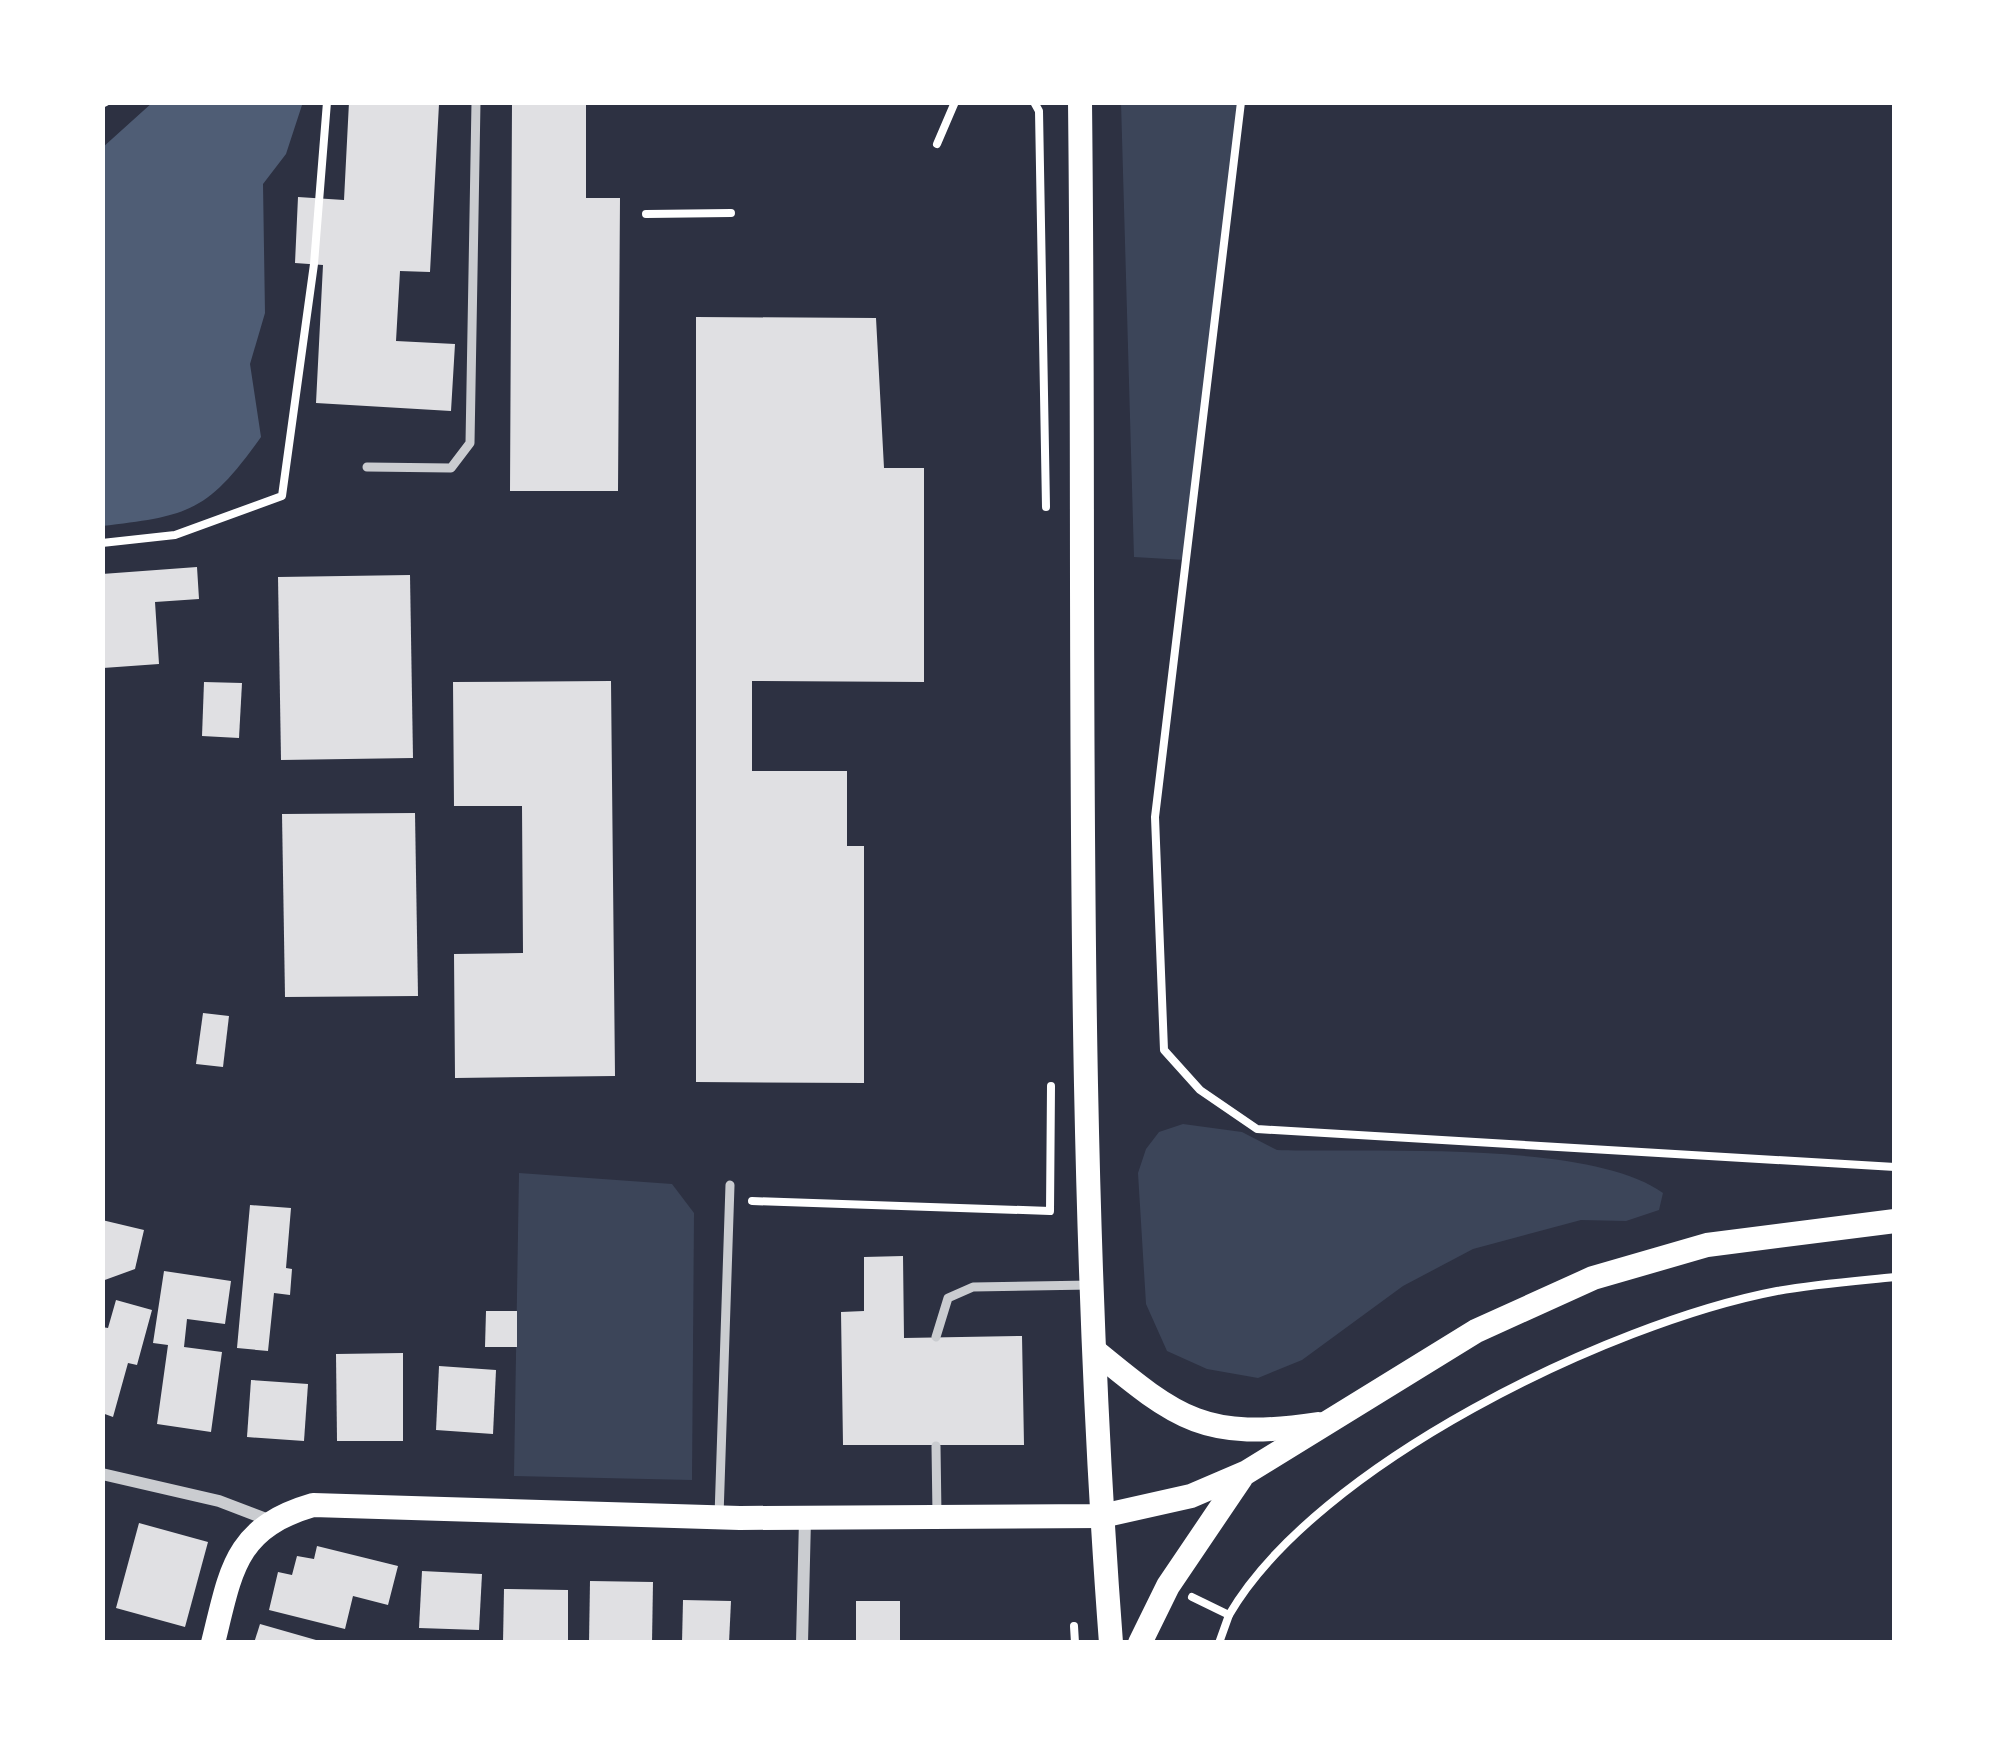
<svg xmlns="http://www.w3.org/2000/svg" width="1997" height="1745" font-family="Jost,sans-serif">
  <rect width="100%" height="100%" fill="#2d3142"/>
  <g fill="#3c4559">
    <path d="M1121,102H1239L1185,560L1134,557Z"/>
    <path d="M1183,1124L1242,1132L1277,1150C1371,1153 1592,1140 1663,1193L1659,1210L1626,1221L1581,1220L1473,1249L1403,1286L1302,1360L1258,1378L1207,1369L1167,1351L1146,1304L1138,1173L1146,1149L1159,1132Z"/>
    <path d="M519,1173L672,1184L694,1213L692,1480L514,1476Z"/>
  </g>
  <path fill="#4f5d75" d="M153,102H303L286,154L263,184L265,313L250,364L261,437C208,511 190,516 102,526V148Z"/>
  <g fill="#e0e0e3">
    <path d="M349,102L439,104L430,272L400,271L396,341L455,344L451,411L316,403L323,265L295,263L298,197L344,200Z"/>
    <path d="M512,102H586V198H620L618,491H510Z"/>
    <path d="M696,317L876,318L884,468H924V682L752,681V771H847V846H864V1083L696,1082Z"/>
    <path d="M197,567L199,599L155,602L159,664L103,668L102,574Z"/>
    <path d="M410,575L413,758L281,760L278,577Z"/>
    <path d="M611,681L615,1076L455,1078L454,954L523,953L522,806H454L453,682Z"/>
    <path d="M204,682L242,683L239,738L202,736Z"/>
    <path d="M415,813L418,996L285,997L282,814Z"/>
    <path d="M203,1013L229,1016L223,1067L196,1064Z"/>
    <path d="M250,1205L291,1208L286,1268L292,1269L290,1295L274,1293L268,1351L237,1348Z"/>
    <path d="M102,1220L144,1230L135,1269L102,1281Z"/>
    <path d="M903,1256L904,1338L1022,1336L1024,1445H843L841,1312L864,1311V1257Z"/>
    <path d="M164,1271L231,1281L225,1324L187,1319L184,1347L222,1352L211,1432L157,1424L168,1345L153,1343Z"/>
    <path d="M116,1300L152,1310L137,1365L128,1363L113,1417L102,1413V1327L108,1328Z"/>
    <path d="M486,1311H517V1347H485Z"/>
    <path d="M403,1353V1441H337L336,1354Z"/>
    <path d="M439,1366L496,1370L493,1434L436,1430Z"/>
    <path d="M251,1380L308,1384L304,1441L247,1437Z"/>
    <path d="M139,1523L208,1542L185,1627L116,1608Z"/>
    <path d="M317,1546L398,1566L388,1605L353,1596L345,1629L269,1610L278,1572L292,1575L297,1556L314,1559Z"/>
    <path d="M422,1571L482,1574L479,1630L419,1628Z"/>
    <path d="M590,1581L653,1582L652,1643H589Z"/>
    <path d="M504,1589L568,1590V1643H503Z"/>
    <path d="M683,1600L731,1601L729,1643H682Z"/>
    <rect x="856" y="1601" width="44" height="42"/>
    <path d="M260,1624L323,1642L322,1643H254Z"/>
  </g>
  <g fill="none" stroke-linecap="round" stroke-linejoin="round">
    <g stroke="#fff" stroke-width="8">
      <path d="M1034,102L1039,111L1046,507"/>
      <path d="M1241,102L1155,817L1164,1050L1200,1090L1257,1129L1895,1167"/>
      <path d="M102,104L106,102"/>
      <path d="M937,144L955,102"/>
      <path d="M646,214L731,213"/>
      <path d="M102,543L175,535L282,496L314,264L327,102"/>
      <path d="M752,1201L1050,1211L1051,1086"/>
      <path d="M1192,1597L1229,1615L1219,1643"/>
      <path d="M1229,1615C1316,1465 1609,1323 1777,1291C1816,1284 1856,1281 1895,1277"/>
      <path d="M1074,1626L1075,1643"/>
    </g>
    <g stroke="#caccd0" stroke-width="9">
      <path d="M367,467L451,468L470,443L476,102"/>
      <path d="M936,1337L948,1298L973,1287L1091,1285"/>
      <path d="M936,1446L937,1515"/>
      <path d="M719,1516L730,1185"/>
    </g>
    <g stroke="#caccd0" stroke-width="12">
      <path d="M102,1474L219,1501L269,1520"/>
      <path d="M802,1643L805,1519"/>
    </g>
    <g stroke="#fff" stroke-width="24">
      <path d="M1080,102C1086,615 1072,1131 1111,1643"/>
      <path d="M1095,1351C1179,1420 1205,1441 1318,1424"/>
      <path d="M213,1643C231,1571 234,1528 313,1505L740,1518L1102,1516L1191,1496L1247,1472L1476,1331L1593,1278L1707,1245L1895,1221"/>
      <path d="M1140,1643L1168,1586L1241,1478"/>
    </g>
  </g>
  <rect width="1997" height="1745" fill="none" stroke="#ffffff" stroke-width="210"/>
</svg>
